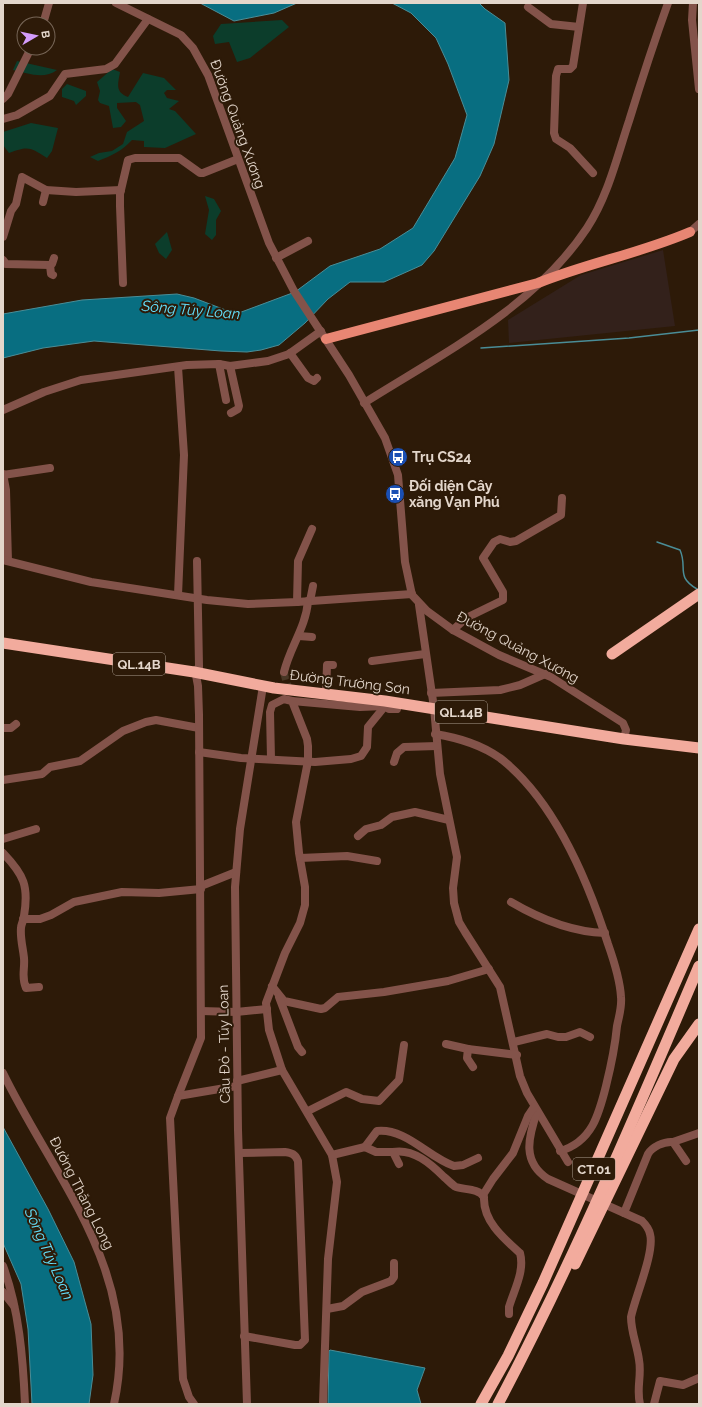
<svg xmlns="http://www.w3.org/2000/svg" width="702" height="1407" font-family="Raleway,sans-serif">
  <rect width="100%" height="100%" fill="#2d1a08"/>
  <path fill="#33211b" d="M663,250L675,326L509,343L508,320L581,275Z"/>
  <g fill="#0c3d2b">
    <path d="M282,20L289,27L250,58L237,62L229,42L215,44L213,36L221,24Z"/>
    <path d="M17,61L57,70C44,80 27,73 13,70Z"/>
    <path d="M112,69L120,72C118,84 115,92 128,97L143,73L164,78L176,90H167L164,93L167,98L179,101L169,109L175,111L196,134L165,148L144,147V141L132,140C122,151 111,156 98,161L90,157L99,153L112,151L123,144L127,132L144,121L140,105L136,102L117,103V108L126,121L121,127L113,128L109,106L100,103L98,100L100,91L97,82Z"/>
    <path d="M67,84L86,91V96L76,105L74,101L62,97V89Z"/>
    <path d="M31,123L58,128L52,151L47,158C30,147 28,146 9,153L3,145V132Z"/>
    <path d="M205,196L214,199L221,211L216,220V235L212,240L205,234L209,210Z"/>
    <path d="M167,232L172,250L166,259L159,253L155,244Z"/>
  </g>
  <g fill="#086e81" stroke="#4a8d97">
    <path d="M200,3H297L274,13L234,21Z"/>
    <path d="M392,3H479L485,9L505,23L509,80L494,144L480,176L434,251L422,265L384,282H350L328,299L305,323L279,345L261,350L247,352L221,351L94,341L43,348L3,358V314L82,300L177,294L194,298L236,314L295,292L330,266L380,249L413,228L455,158L467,115L448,64L436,38L411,13Z"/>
    <path d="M3,1127L48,1209L74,1262L91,1324L93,1375L89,1404H32L28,1329L21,1284L3,1243Z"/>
    <path d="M330,1350L425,1368L417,1390L421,1404H328L329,1351Z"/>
  </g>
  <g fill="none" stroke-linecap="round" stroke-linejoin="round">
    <g stroke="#4a8d97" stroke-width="1.5">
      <path d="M481,348L629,338L699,330"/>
      <path d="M657,542L680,550C688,568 675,576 697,589"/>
    </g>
    <path stroke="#483625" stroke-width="8" stroke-dasharray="8 4" stroke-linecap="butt" d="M284,672L290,695"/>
    <g stroke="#83534a" stroke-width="8">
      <path d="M116,3L181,35L193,48L208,75L269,243L294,291L349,375L385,438L398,475L405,562L412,595L427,611L453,630L499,655L551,677L623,723L626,730L624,739"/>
      <path d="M583,3L573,66L570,69H558L556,76L554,133L556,139L570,148L593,173"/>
      <path d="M693,3L692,20L699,89"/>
      <path d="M528,7L551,24L579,27"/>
      <path d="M43,24L49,3"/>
      <path d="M3,99L8,94L31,48"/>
      <path d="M3,119L17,115L50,96L65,74L106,69L115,64L148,19"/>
      <path d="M43,202L46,190"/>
      <path d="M690,232L699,224"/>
      <path d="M3,237L11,211L16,204L22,177L46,190L76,192L121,190"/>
      <path d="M276,258L308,241"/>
      <path d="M3,260L6,264L50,265L52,264L54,258"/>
      <path d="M50,265L51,274L53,275"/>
      <path d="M123,283L120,206V194L128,160L135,158H179L200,173H203L238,159"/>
      <path d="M290,353L308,378L314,381L317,378"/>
      <path d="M219,364L226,400"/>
      <path d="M230,366L239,406L238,409L231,413"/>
      <path d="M364,403C443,353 534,308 587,228C608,196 617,157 629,121C641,82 654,42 668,3"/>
      <path d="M3,410L44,392L81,380L187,365L219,364L230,366L268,361L289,354L321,331"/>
      <path d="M3,474L6,490L8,561"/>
      <path d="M3,475L50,468"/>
      <path d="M3,560L91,582L207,600L248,604L297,602L412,594"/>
      <path d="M178,595L184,455L178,367"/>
      <path d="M310,601L313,586"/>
      <path d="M297,602L298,561L312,529"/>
      <path d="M419,605L434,708L440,774L457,857L453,888L454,903L459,922L465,932L500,987L520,1076L527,1093L568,1162"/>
      <path d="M453,630L466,618L503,600V592L483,558L494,542L500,539L510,542L516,541L561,515L562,498"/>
      <path d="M299,636L312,637"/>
      <path d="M372,661L425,654"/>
      <path d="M284,672C290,647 306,627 308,601"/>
      <path d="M431,693L500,690L520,685L545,674"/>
      <path d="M326,694L327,665H333"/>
      <path d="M292,701L360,707L385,706L389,709H397L398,703"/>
      <path d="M3,728H11L16,724"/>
      <path d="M435,734C459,738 480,744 500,758C554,800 588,881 608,944C614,961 620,979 621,997C622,1007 619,1016 617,1026C615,1047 611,1066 606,1086C599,1114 592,1142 560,1151"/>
      <path d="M199,752L241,758L315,762L351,759L361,756L367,747L368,727L385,706"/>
      <path d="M271,759L270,712L272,705L284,699L292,701L307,739L308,746V761L296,822L299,853L305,887V905L300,923L285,953L266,1003L269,1030L282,1070L332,1155L337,1182L328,1259L323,1404"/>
      <path d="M394,762L397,753L404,747L437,746"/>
      <path d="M3,780L42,774L50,767L80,761L123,731L146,722L156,720L199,728"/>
      <path d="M358,836L366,829L381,825L392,817L415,812L449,820"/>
      <path d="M3,839L36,829"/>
      <path d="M3,853C24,875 29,886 24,916C24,920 21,924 21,928C20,938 23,948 24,958C25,970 21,977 26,988L39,987"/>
      <path d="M300,858L347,856L377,861"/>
      <path d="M201,886L236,872"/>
      <path d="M511,902C540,919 571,932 605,933"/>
      <path d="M23,919H40L51,915L74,902L122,892L159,893L201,889"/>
      <path d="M272,986L284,1001L321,1009L325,1008L338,997L384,992L448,981L489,969"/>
      <path d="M279,997L298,1047L302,1052"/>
      <path d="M201,1011L236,1012L267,1009"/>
      <path d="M514,1042L547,1034L558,1037H566L580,1032L590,1037"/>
      <path d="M446,1044L468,1049L467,1058L473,1067"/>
      <path d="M468,1049L517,1055"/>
      <path d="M3,1073C55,1180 143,1274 114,1404"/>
      <path d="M237,1081L282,1070"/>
      <path d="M178,1096L201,1038L199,715L198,686L195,670L199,668V666L197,561"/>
      <path d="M308,1111L346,1092L362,1099L379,1101L399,1080L404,1045"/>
      <path d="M537,1112C528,1138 522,1162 548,1179L642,1221C646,1225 649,1229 650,1234C655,1252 635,1297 631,1317C631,1332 637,1345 639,1360C642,1375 636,1389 640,1404"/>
      <path d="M673,1142L699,1133"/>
      <path d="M365,1147L377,1131C406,1128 428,1157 454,1166L463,1165L478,1158"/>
      <path d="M393,1152C413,1148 431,1164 444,1177C448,1180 452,1185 456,1187C465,1190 478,1188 484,1197C483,1221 503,1238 520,1253C525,1271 514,1290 509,1307V1314"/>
      <path d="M239,1153L285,1152C292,1153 295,1154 298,1161L305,1340L300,1345H295L244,1336"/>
      <path d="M332,1155L365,1147L376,1152H393L399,1164"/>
      <path d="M483,1195L493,1179L513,1153L528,1116L534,1107"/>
      <path d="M624,1213L648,1154C652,1147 664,1141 673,1142L686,1161"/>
      <path d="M3,1266C19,1309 23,1358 25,1404"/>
      <path d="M3,1292L14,1306"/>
      <path d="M327,1309L343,1306L362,1292L391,1281L394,1277V1263"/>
      <path d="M194,1404L189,1397L183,1379L170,1118L178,1096L237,1086"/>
      <path d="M247,1404L238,1130L235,887L240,829L263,686"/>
      <path d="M654,1404L660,1381L683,1385L699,1378"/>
    </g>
    <path stroke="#e88673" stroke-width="10" d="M326,339L538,283C588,263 641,253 690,232"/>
    <g stroke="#f2ab9d" stroke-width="11">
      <path d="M3,643L194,672L274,688L385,701L624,739L699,748"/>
      <path d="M612,654L699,594"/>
      <path d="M575,1264L674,1059L699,1024"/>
      <path d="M481,1404L508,1356L543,1283L699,929"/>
      <path d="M498,1404C573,1262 636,1114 699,966"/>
    </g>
  </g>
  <defs>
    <symbol id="bus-disc" viewBox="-11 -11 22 22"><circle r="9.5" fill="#1a4fb4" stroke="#2d1a08"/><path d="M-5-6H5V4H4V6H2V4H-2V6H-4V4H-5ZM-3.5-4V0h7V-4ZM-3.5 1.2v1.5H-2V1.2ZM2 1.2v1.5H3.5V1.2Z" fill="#fff"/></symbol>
  </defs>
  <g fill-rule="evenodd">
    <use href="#bus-disc" x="387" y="446" width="22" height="22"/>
    <use href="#bus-disc" x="384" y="483" width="22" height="22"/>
  </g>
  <g text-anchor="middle" stroke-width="4" stroke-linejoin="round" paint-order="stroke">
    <g fill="#2d1a08" stroke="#ac9e90" stroke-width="1">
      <rect x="113" y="653" width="52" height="22" rx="3"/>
      <rect x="435" y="701" width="52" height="22" rx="3"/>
      <rect x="573" y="1158" width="42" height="22" rx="3"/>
    </g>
    <g font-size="13" font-weight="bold" fill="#e3d6cb">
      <text x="139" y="669">QL.14B</text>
      <text x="461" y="717">QL.14B</text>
      <text x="594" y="1174">CT.01</text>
    </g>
    <g font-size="14" fill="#e3d6cb" stroke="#2d1a08">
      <text transform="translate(238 124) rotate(70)" y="5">Đường Quảng Xương</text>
      <text transform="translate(518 647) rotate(28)" y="5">Đường Quảng Xương</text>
      <text transform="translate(350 682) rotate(7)" y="5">Đường Trường Sơn</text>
      <text transform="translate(224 1044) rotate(-91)" y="5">Cầu Đỏ - Túy Loan</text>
      <text transform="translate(82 1193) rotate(63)" y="5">Đường Thăng Long</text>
    </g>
    <g font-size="14" font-weight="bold" fill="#e3d6cb" stroke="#2d1a08" text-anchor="start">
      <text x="412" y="462">Trụ CS24</text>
      <text x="409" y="491">Đối diện Cây<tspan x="409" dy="16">xăng Vạn Phú</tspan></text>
    </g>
    <g font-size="15" font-style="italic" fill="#64e0fc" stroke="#2d1a08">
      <text transform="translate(191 310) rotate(5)" y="5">Sông Túy Loan</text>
      <text transform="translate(49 1254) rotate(66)" y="5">Sông Túy Loan</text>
    </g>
  </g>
  <rect width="702" height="1407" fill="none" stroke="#e3d6cb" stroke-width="8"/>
  <g transform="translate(36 36) rotate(81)"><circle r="19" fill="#2d1a08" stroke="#766556"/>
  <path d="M0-3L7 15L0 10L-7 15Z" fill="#d39cfc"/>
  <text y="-6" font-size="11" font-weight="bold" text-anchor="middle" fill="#e3d6cb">B</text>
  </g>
</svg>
